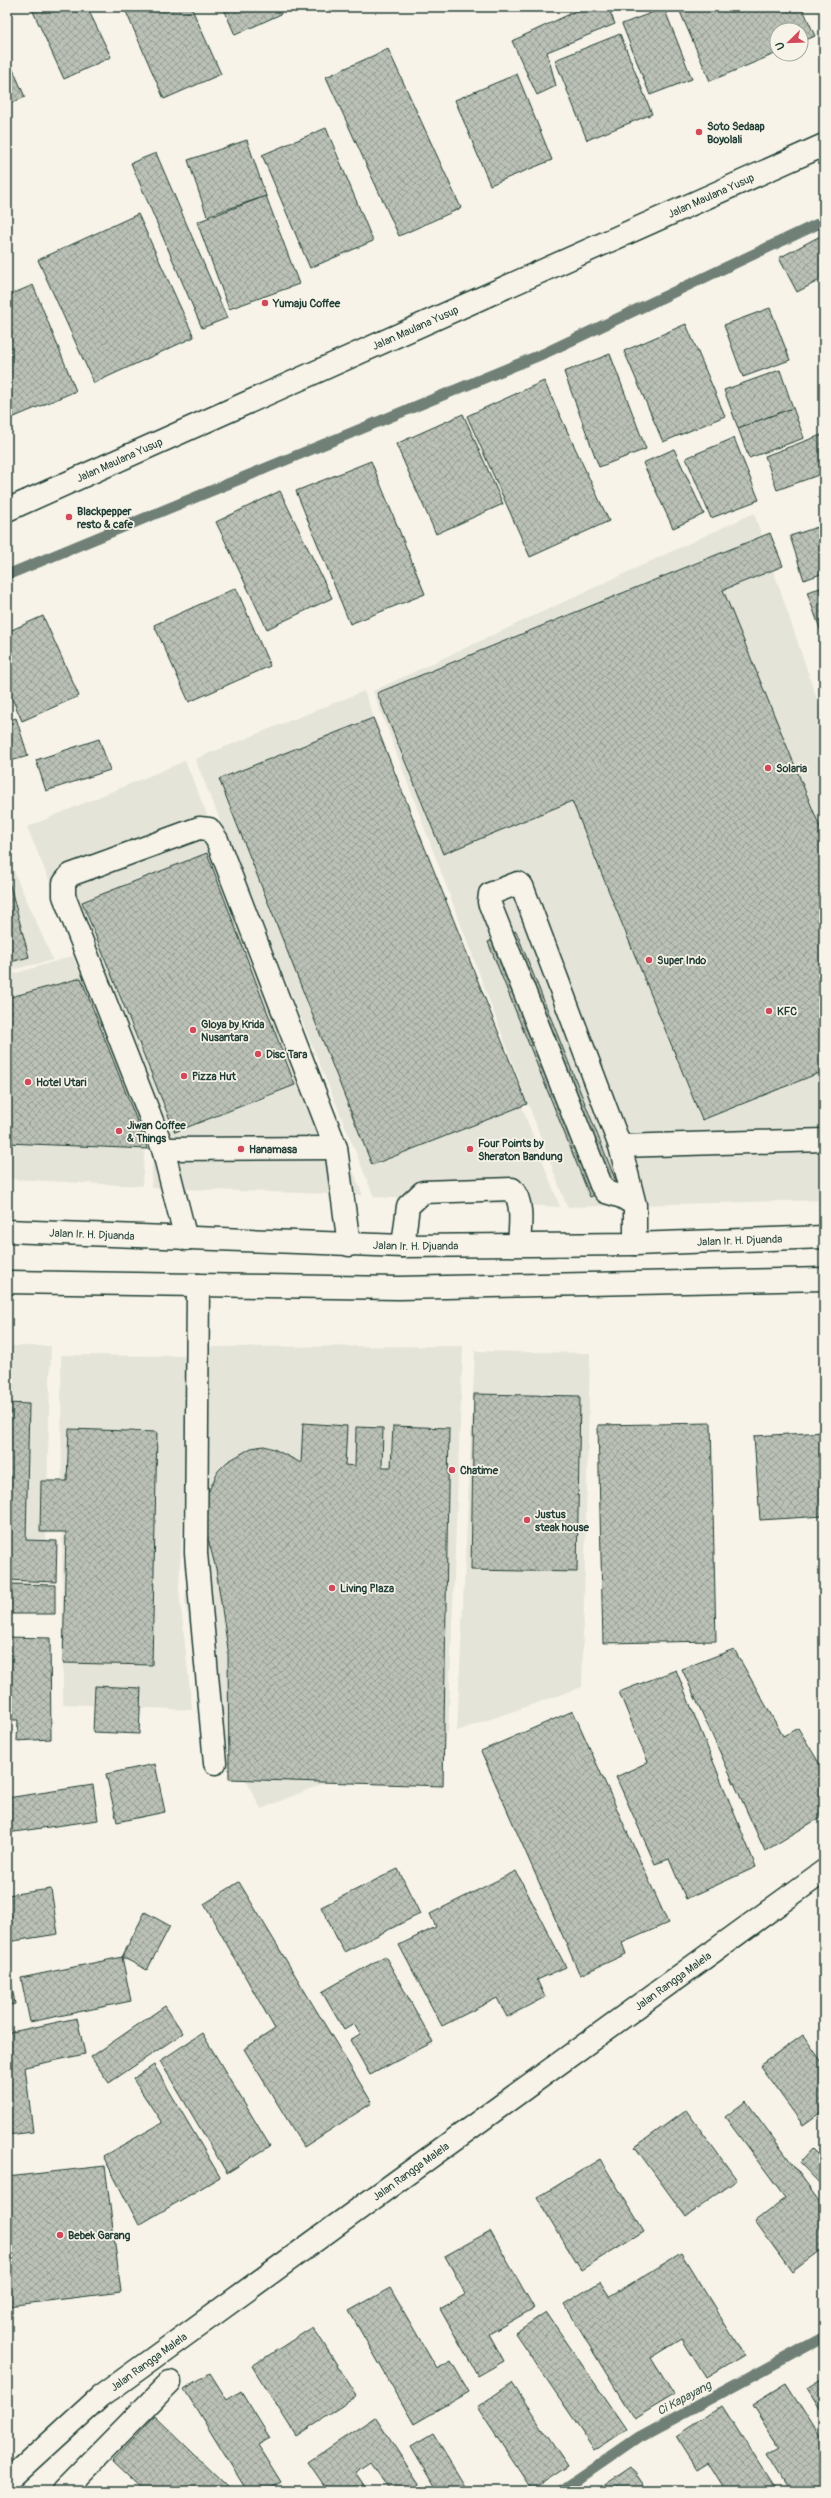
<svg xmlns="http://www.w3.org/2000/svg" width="831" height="2498" font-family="Pangolin,sans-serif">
  <defs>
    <pattern id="building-cross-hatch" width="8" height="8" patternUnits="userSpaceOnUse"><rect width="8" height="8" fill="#bbc1b6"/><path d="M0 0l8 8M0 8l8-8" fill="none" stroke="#979e95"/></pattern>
  </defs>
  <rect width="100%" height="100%" fill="#f7f3e8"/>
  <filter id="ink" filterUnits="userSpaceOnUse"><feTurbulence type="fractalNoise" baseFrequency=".025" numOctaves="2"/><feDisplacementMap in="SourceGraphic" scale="8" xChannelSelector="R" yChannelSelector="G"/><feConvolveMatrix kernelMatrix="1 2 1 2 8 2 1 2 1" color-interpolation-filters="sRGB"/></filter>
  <g filter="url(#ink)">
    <g fill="#e5e4d9">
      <path d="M754,513L824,720V1200L567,1207L373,691Z"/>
      <path d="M364,691L560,1207L374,1197L195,759Z"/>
      <path d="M185,761L363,1195L151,1188L154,1133L27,827Z"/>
      <path d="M7,856L53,960L7,971Z"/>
      <path d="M73,956L146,1132L142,1186L7,1179V976Z"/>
      <path d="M7,1346H51L44,1604L7,1602Z"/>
      <path d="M463,1346L448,1732L261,1809L203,1698L185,1602L202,1347Z"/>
      <path d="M475,1351L590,1353L582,1687L457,1731Z"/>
      <path d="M61,1355L191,1356L179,1589L192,1710L63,1704Z"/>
    </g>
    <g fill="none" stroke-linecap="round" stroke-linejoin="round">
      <g stroke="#6f8077" stroke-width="11">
        <path d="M7,575L545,353L824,221"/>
        <path d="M561,2491L639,2437L824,2337"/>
      </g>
    </g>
    <g fill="url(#building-cross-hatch)" stroke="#1f3d34">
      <path d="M31,7H87L111,57L64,79Z"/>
      <path d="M124,7H191L221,74L164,99Z"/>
      <path d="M223,7H278L281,14L235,35Z"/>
      <path d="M585,7H608L615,24L547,52L556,86L537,95L512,41Z"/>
      <path d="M678,7H802L815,36L801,42V30H777V53L710,81Z"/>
      <path d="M664,8L692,79L650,95L622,24Z"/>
      <path d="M620,34L652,114L587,140L555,60Z"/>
      <path d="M388,49L461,208L399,236L326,77Z"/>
      <path d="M7,56L25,97L7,105Z"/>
      <path d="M517,74L552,160L490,185L455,100Z"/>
      <path d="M326,128L373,241L310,268L262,155Z"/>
      <path d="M247,140L266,196L207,216L188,160Z"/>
      <path d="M156,153L227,318L202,328L131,163Z"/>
      <path d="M266,196L299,284L229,309L197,222Z"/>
      <path d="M138,214L194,337L94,383L38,260Z"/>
      <path d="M824,234V278L797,292L779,258Z"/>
      <path d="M33,285L76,391L7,420V296Z"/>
      <path d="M770,308L790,360L743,377L724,325Z"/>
      <path d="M686,324L725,416L663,442L624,351Z"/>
      <path d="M610,354L646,449L599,467L564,372Z"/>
      <path d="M780,370L793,408L738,428L724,390Z"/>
      <path d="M544,381L609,521L530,557L467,416Z"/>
      <path d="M793,408L804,438L749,458L738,428Z"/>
      <path d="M463,414L503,504L436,534L396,444Z"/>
      <path d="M824,434V473L777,490L765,456Z"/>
      <path d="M734,438L759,500L711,518L686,458Z"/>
      <path d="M674,449L704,514L673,528L643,463Z"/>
      <path d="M371,461L425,594L350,624L296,491Z"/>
      <path d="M280,491L332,598L267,629L216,522Z"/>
      <path d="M824,525V573L804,580L790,536Z"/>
      <path d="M770,533L783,566L723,590L824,837V1071L702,1120L572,801L443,854L377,693Z"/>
      <path d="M824,587V640L807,592Z"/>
      <path d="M236,588L270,666L189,702L154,625Z"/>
      <path d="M43,616L79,696L22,721L7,687V632Z"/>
      <path d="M16,718L28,756L7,762V721Z"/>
      <path d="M373,718L527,1104L372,1165L219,779Z"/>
      <path d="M99,739L110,770L46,791L36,760Z"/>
      <path d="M207,853L295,1085L175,1132L82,902Z"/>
      <path d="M7,874L29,957L7,963Z"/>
      <path d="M516,931L618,1186L590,1197L488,942Z"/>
      <path d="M81,978L148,1149L7,1143V998Z"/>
      <path d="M474,1394L580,1396L577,1572L471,1570Z"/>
      <path d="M7,1403L29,1404L26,1540L57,1541L56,1582L7,1580Z"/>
      <path d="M303,1423L347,1426L345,1465L355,1466L356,1427L383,1428L382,1467H391L393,1426L449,1428L443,1786L229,1779L228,1649L216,1569L205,1527L207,1495L218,1471L227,1462L251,1448L264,1446L274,1449L301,1463Z"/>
      <path d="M711,1423L716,1641L603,1643L598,1425Z"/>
      <path d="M69,1429L157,1432L152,1665L63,1663L66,1532H40L41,1481H67Z"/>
      <path d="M824,1432V1516L760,1520L754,1436Z"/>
      <path d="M7,1584L55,1585V1614H7Z"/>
      <path d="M7,1637L50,1638L51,1739L17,1741L18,1720H7Z"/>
      <path d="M734,1649L783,1736L798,1728L824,1771V1815L765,1851L682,1669Z"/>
      <path d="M676,1670L756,1867L686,1899L669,1859L655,1864L616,1777L648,1762L619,1692Z"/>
      <path d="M95,1686L141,1688L139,1734L93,1732Z"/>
      <path d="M573,1711L668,1923L622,1943L626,1954L580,1975L481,1751Z"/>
      <path d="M155,1764L165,1812L117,1822L106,1774Z"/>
      <path d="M93,1785L98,1820L7,1833V1798Z"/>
      <path d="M398,1869L420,1914L344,1952L321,1907Z"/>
      <path d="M516,1871L566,1967L537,1980L545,1997L507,2017L497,1998L442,2026L399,1945L436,1927L430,1914Z"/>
      <path d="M239,1882L372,2103L304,2147L244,2049L275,2029L204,1904Z"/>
      <path d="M51,1889L58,1934L7,1942V1895Z"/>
      <path d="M145,1912L170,1926L147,1970L122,1957Z"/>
      <path d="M7,1956L15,2004L7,2006Z"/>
      <path d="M385,1956L433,2042L370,2075L350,2040L360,2034L354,2024L344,2030L322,1992Z"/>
      <path d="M122,1957L131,2001L30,2022L21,1978Z"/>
      <path d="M165,2006L183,2033L109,2083L91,2057Z"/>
      <path d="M77,2018L85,2054L25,2067L33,2132L7,2135V2033Z"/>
      <path d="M202,2033L270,2146L227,2173L160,2061Z"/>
      <path d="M803,2035L824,2065V2110L803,2125L760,2066Z"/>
      <path d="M154,2065L220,2177L139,2225L103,2156L162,2123L133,2079Z"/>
      <path d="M746,2101L824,2207V2248L792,2272L755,2221L785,2198L725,2117Z"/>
      <path d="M686,2110L737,2180L686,2217L635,2147Z"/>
      <path d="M813,2149L824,2160V2188L800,2163Z"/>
      <path d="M600,2159L644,2231L581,2270L537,2198Z"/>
      <path d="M105,2166L121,2292L7,2306V2177Z"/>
      <path d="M490,2231L534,2308L489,2334L504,2361L478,2376L440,2309L466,2294L445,2256Z"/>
      <path d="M681,2253L744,2355L706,2378L682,2339L651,2358L674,2395L634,2419L564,2304L600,2282L610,2297Z"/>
      <path d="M390,2288L437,2369L451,2361L469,2392L414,2424L349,2311Z"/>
      <path d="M546,2312L626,2429L595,2450L515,2333Z"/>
      <path d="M313,2327L357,2396L296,2436L252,2366Z"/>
      <path d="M824,2351V2360L820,2353Z"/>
      <path d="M210,2373L227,2400L241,2391L270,2438L258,2445L281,2482L266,2491H247L184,2389Z"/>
      <path d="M824,2377V2415L807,2388Z"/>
      <path d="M512,2383L568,2466L532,2490L477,2407Z"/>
      <path d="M786,2384L824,2444V2491H790L767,2454L779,2447L752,2405Z"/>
      <path d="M722,2406L777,2491H726L708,2462L697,2469L676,2436Z"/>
      <path d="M155,2416L228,2487L224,2491H144L112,2461Z"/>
      <path d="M375,2417L424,2491H390L370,2462L355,2472L368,2491H328L308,2462Z"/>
      <path d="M433,2434L468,2491H437L411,2447Z"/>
      <path d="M631,2467L648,2491H596Z"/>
    </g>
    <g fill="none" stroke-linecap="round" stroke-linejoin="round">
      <defs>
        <g id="minor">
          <path id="s1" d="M7,510L824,145"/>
          <path d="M620,1146L824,1140"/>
          <path d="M163,1149L336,1148"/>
          <path d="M635,1205L622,1197L606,1192L601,1185L489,902L490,894L518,883L522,886L620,1146L635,1205V1244"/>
          <path d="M186,1239L163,1149L64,896V883L70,875L199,828L209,829L217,840L336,1148L349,1245"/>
          <path d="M403,1246L408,1206L423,1192L512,1189C524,1202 520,1227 519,1244"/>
          <path d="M198,1285L196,1553L215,1763"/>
          <path id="s2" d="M7,2482L100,2397L824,1871"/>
          <path d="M63,2491L170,2382"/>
        </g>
        <g id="major">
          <path id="s3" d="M7,1231L403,1246L635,1244L824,1237"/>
          <path d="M7,1282L399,1288L824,1279"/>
        </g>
      </defs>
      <use href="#minor" stroke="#1f3d34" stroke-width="25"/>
      <use href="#major" stroke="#1f3d34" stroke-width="25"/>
      <use href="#minor" stroke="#f7f3e8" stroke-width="22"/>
      <use href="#major" stroke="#f7f3e8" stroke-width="22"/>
    </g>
  </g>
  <g fill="#d1495b" stroke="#f7f3e8" stroke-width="1.5">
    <circle cx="699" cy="132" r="4"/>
    <circle cx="265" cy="303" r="4"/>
    <circle cx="69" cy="517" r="4"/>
    <circle cx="768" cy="768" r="4"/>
    <circle cx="649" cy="960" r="4"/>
    <circle cx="769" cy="1011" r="4"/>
    <circle cx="193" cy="1030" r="4"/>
    <circle cx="258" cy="1054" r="4"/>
    <circle cx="184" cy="1076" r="4"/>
    <circle cx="28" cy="1082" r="4"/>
    <circle cx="119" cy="1131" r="4"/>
    <circle cx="241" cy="1149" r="4"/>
    <circle cx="470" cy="1149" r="4"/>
    <circle cx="452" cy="1470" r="4"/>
    <circle cx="527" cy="1520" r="4"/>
    <circle cx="332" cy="1588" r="4"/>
    <circle cx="60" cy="2235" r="4"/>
  </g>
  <g text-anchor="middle" stroke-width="3.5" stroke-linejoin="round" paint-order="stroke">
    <g font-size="11" font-weight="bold" fill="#1f3d34" stroke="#f7f3e8" text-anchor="start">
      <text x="707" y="130">Soto Sedaap<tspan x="707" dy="13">Boyolali</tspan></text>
      <text x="273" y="307">Yumaju Coffee</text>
      <text x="77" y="515">Blackpepper<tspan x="77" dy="13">resto &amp; cafe</tspan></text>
      <text x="776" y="772">Solaria</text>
      <text x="657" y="964">Super Indo</text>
      <text x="777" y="1015">KFC</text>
      <text x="201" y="1028">Gloya by Krida<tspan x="201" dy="13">Nusantara</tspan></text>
      <text x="266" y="1058">Disc Tara</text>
      <text x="192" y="1080">Pizza Hut</text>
      <text x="36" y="1086">Hotel Utari</text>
      <text x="127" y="1129">Jiwan Coffee<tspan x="127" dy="13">&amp; Things</tspan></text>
      <text x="478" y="1147">Four Points by<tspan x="478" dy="13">Sheraton Bandung</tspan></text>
      <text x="249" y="1153">Hanamasa</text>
      <text x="460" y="1474">Chatime</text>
      <text x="535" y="1518">Justus<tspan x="535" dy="13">steak house</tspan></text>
      <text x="340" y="1592">Living Plaza</text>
      <text x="68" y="2239">Bebek Garang</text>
    </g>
    <g font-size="11" fill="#1f3d34" stroke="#f7f3e8">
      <text dy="4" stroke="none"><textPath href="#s1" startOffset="771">Jalan Maulana Yusup</textPath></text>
      <text dy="4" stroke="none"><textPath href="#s1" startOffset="447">Jalan Maulana Yusup</textPath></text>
      <text dy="4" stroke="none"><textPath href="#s1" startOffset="123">Jalan Maulana Yusup</textPath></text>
      <text dy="4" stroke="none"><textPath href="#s3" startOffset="85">Jalan Ir. H. Djuanda</textPath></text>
      <text dy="4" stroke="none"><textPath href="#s3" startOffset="733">Jalan Ir. H. Djuanda</textPath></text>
      <text dy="4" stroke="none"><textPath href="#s3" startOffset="409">Jalan Ir. H. Djuanda</textPath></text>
      <text dy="4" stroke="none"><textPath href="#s2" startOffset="834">Jalan Rangga Malela</textPath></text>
      <text dy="4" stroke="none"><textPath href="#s2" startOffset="510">Jalan Rangga Malela</textPath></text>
      <text dy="4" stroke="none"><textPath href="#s2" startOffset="186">Jalan Rangga Malela</textPath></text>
    </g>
    <g font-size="12" font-style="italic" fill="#405950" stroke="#f7f3e8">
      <text transform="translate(684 2398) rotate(-28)" y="4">Ci Kapayang</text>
    </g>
  </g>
  <rect width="831" height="2498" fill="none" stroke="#f7f3e8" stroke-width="24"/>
  <rect x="12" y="12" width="807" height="2474" fill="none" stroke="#1f3d34" stroke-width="1.5" filter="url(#ink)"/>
  <g transform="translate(789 42) rotate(247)"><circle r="19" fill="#f7f3e8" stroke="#a1aaa0"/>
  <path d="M0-3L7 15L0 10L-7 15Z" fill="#d1495b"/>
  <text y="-6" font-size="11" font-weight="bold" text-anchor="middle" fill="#1f3d34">U</text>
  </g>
</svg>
